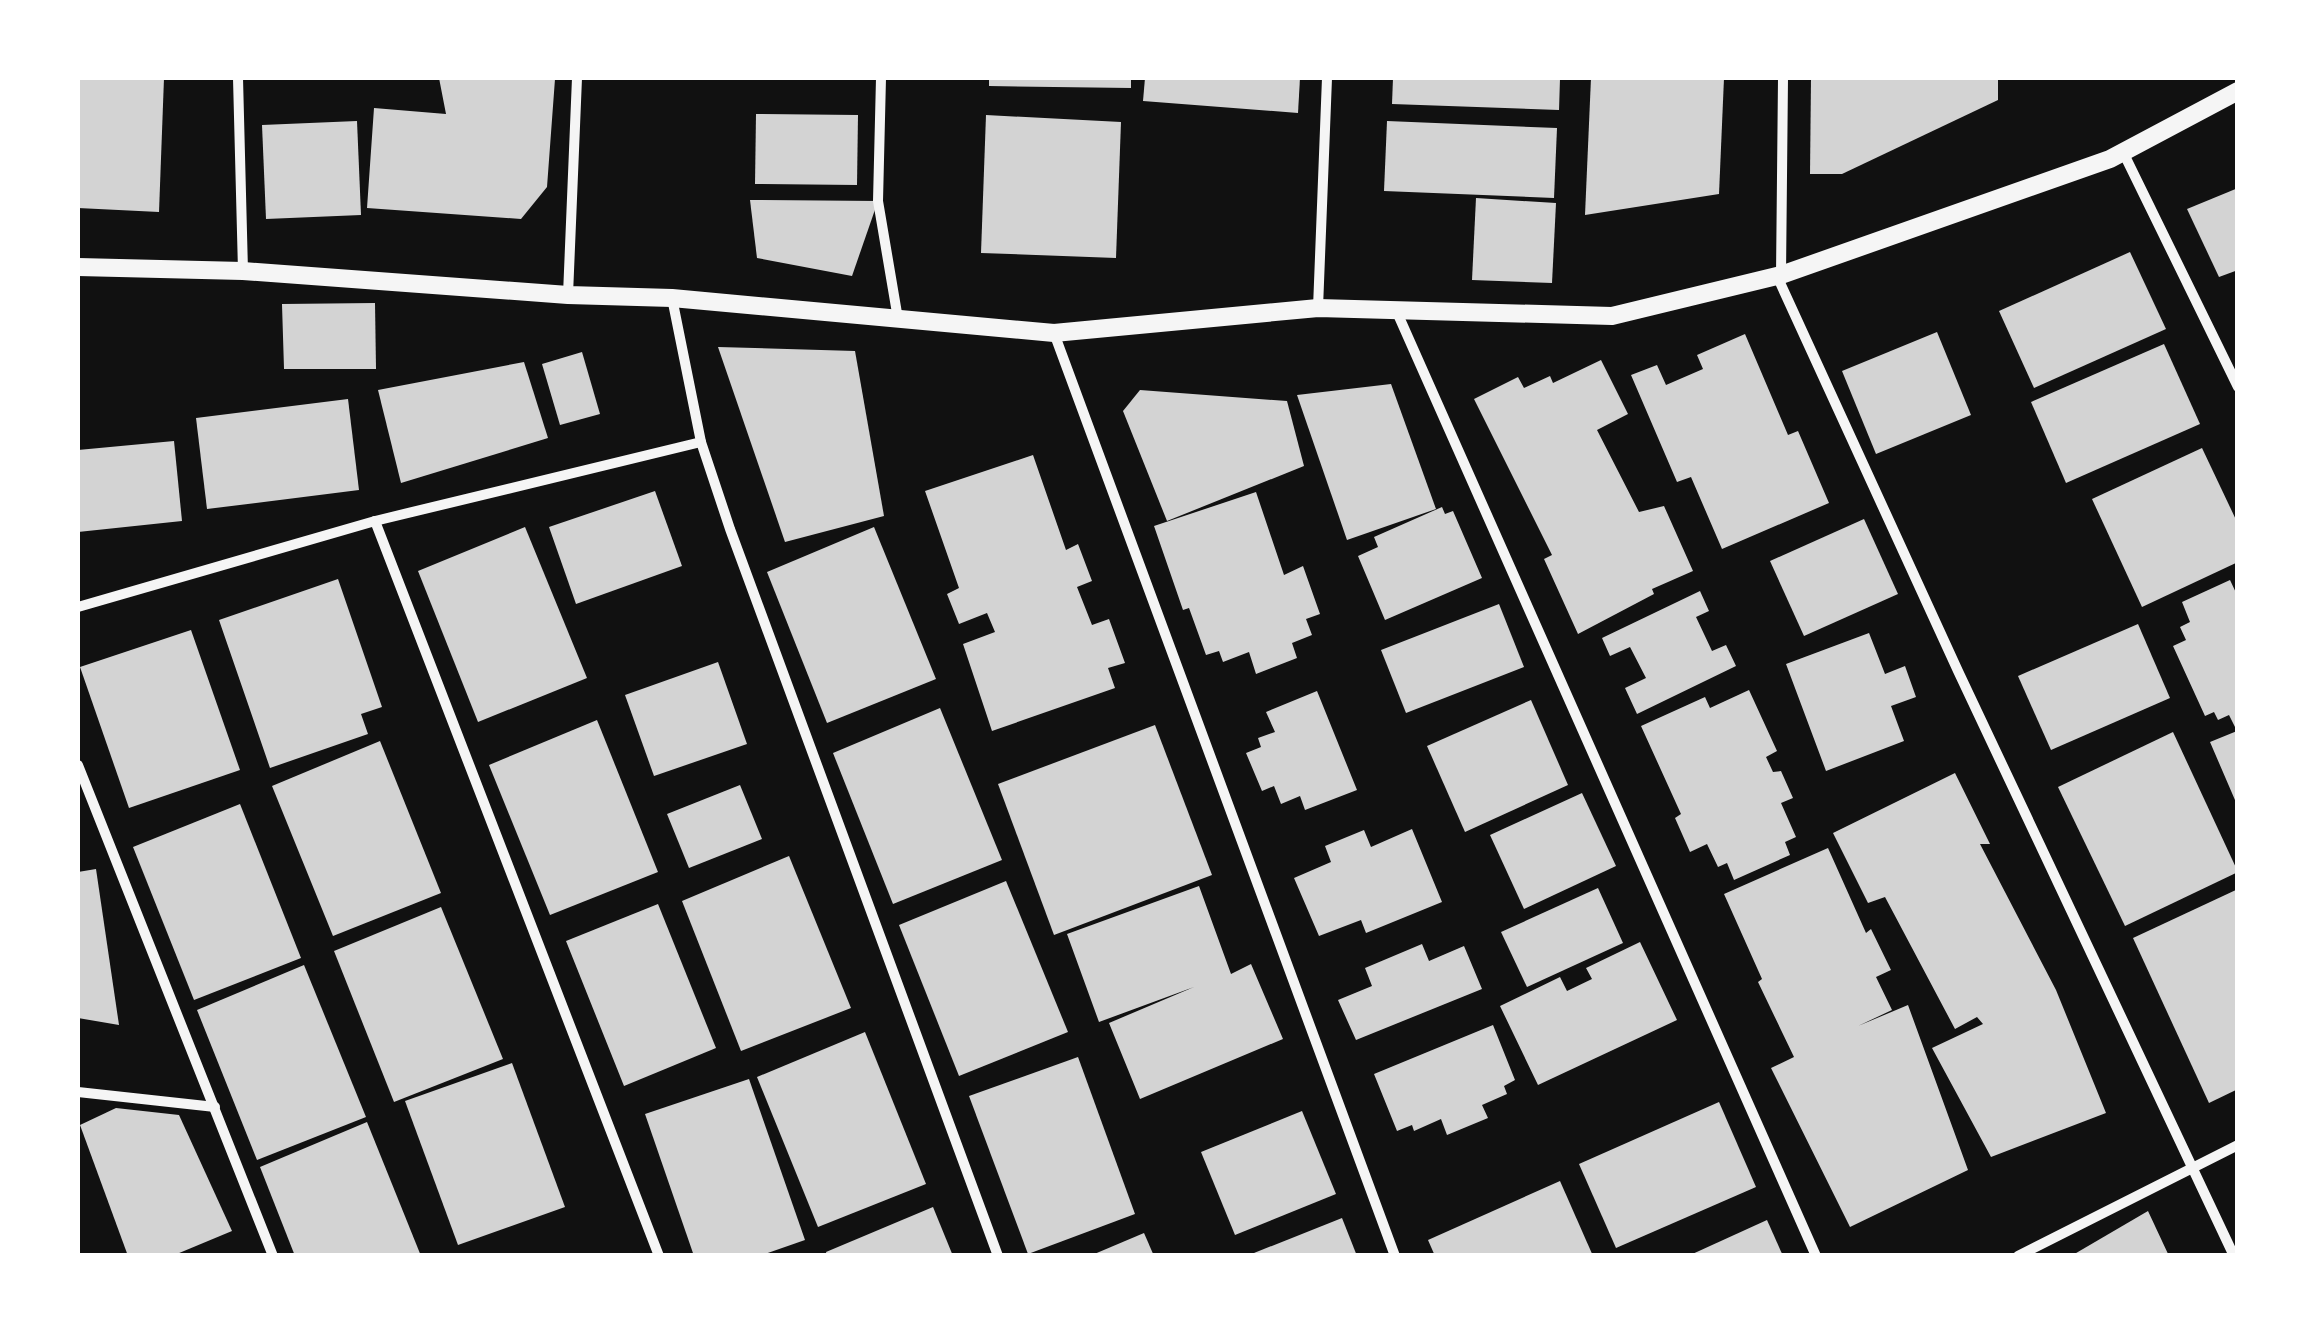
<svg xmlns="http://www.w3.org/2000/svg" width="2315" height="1333" font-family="Merriweather,serif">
  <rect width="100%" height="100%" fill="#111"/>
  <g fill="#d3d3d3">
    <path d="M78,78H164L159,212L78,208Z"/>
    <path d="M439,78L555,79L547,187L521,219L367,208L374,108L446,114Z"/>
    <path d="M989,78H1131V88L989,86Z"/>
    <path d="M1145,78H1300L1298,113L1143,101Z"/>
    <path d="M1393,78H1560L1559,110L1392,104Z"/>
    <path d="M1591,78H1724L1719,194L1585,215Z"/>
    <path d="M1811,78H1998V100L1842,174H1810Z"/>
    <path d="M756,114L858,115L857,185L755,184Z"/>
    <path d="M986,115L1121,122L1116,258L981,253Z"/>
    <path d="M357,121L361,215L266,219L262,125Z"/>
    <path d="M1387,121L1557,128L1554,198L1384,191Z"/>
    <path d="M2238,188V270L2219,277L2187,209Z"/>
    <path d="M1476,198L1556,203L1552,283L1472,280Z"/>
    <path d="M750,200L878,201L852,276L757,258Z"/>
    <path d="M2130,252L2166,329L2034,388L1999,311Z"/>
    <path d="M375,303L376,369H284L282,304Z"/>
    <path d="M1937,332L1971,415L1876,454L1842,371Z"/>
    <path d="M1745,334L1788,435L1798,431L1829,503L1722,549L1691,477L1677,482L1631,375L1657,365L1666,385L1703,369L1697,355Z"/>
    <path d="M2164,344L2200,424L2066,483L2031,402Z"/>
    <path d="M718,347L855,351L884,516L785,542Z"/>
    <path d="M582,352L600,414L560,425L542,364Z"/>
    <path d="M1601,360L1628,414L1597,430L1639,512L1664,506L1693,571L1652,589L1654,594L1578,634L1544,559L1552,555L1474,399L1518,377L1524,388L1550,376L1553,383Z"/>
    <path d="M524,362L548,438L401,483L378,390Z"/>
    <path d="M1391,384L1436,509L1347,540L1297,395Z"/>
    <path d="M1140,390L1287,401L1304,466L1167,521L1123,411Z"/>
    <path d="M348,399L359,490L207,509L196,418Z"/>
    <path d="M174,441L182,521L78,532V450Z"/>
    <path d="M2202,448L2238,524V562L2142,607L2092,499Z"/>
    <path d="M1033,455L1066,550L1078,544L1092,581L1077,587L1092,625L1109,619L1125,663L1108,668L1115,688L992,731L963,644L995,632L987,613L959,624L947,594L959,588L925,491Z"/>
    <path d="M655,491L682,566L576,604L549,527Z"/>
    <path d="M1256,492L1284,575L1303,566L1320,614L1306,619L1312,635L1292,643L1297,658L1256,674L1249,652L1223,662L1219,651L1206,655L1189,608L1183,610L1154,526Z"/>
    <path d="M1442,507L1445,514L1453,511L1482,578L1385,620L1358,556L1378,547L1374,537Z"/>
    <path d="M1864,519L1898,594L1804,636L1770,561Z"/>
    <path d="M525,527L587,678L478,722L418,571Z"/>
    <path d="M874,527L936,679L827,723L767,572Z"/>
    <path d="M338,579L382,707L361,714L368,734L270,768L219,620Z"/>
    <path d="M2230,580L2238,597V807L2210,742L2237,731L2229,715L2218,720L2214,712L2205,716L2173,646L2186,640L2180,627L2190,622L2182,602Z"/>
    <path d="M1700,591L1709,611L1696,617L1712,651L1726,645L1736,666L1637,714L1625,688L1646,678L1630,647L1610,656L1602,638Z"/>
    <path d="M1499,604L1524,667L1406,713L1381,650Z"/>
    <path d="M2138,624L2170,698L2051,750L2018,676Z"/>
    <path d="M191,630L240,770L129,808L80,667Z"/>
    <path d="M1869,633L1885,674L1905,666L1916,697L1891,706L1904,741L1826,771L1786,664Z"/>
    <path d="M718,662L747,744L654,776L625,695Z"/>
    <path d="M1749,690L1777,751L1766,757L1773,772L1781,771L1793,798L1781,803L1796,837L1785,842L1790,855L1734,880L1727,863L1718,867L1707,844L1690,852L1675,818L1681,814L1641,726L1705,697L1710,708Z"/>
    <path d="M1317,691L1357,790L1305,810L1300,796L1281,804L1274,786L1262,791L1246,753L1261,747L1258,738L1275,732L1266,712Z"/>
    <path d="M1531,700L1568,785L1465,832L1427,746Z"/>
    <path d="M940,708L1002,860L893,904L833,753Z"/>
    <path d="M597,720L658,872L550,915L489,765Z"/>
    <path d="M1155,725L1212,875L1054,935L998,784Z"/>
    <path d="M2173,732L2238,872L2125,926L2058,787Z"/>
    <path d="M380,741L441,893L333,936L272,786Z"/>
    <path d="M1955,773L1990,844H1980L2056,990L2106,1113L1991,1157L1932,1048L1983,1024L1977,1017L1955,1029L1885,897L1868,903L1833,833Z"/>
    <path d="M740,785L762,839L689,868L667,814Z"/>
    <path d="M1582,793L1616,866L1524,909L1490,835Z"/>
    <path d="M240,804L301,958L194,1000L133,847Z"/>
    <path d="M1412,829L1442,902L1366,933L1361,920L1319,936L1294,878L1331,862L1325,846L1364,830L1371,847Z"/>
    <path d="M1828,848L1866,933L1871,929L1891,970L1876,977L1892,1010L1858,1026L1908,1005L1968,1170L1850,1227L1771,1068L1794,1057L1758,982L1762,979L1724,894Z"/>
    <path d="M789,856L851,1008L741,1051L682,901Z"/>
    <path d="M96,869L119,1025L78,1018V872Z"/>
    <path d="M1006,881L1068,1032L959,1076L899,925Z"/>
    <path d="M1199,886L1231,974L1251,964L1283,1039L1140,1099L1109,1023L1194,987L1099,1022L1067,934Z"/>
    <path d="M1598,888L1623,943L1527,987L1501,932Z"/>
    <path d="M2238,889V1089L2209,1103L2133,938Z"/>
    <path d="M658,904L716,1048L624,1086L566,941Z"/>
    <path d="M441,907L503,1059L394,1102L334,951Z"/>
    <path d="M1640,942L1677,1020L1538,1085L1500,1006L1560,977L1567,991L1592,979L1586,968Z"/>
    <path d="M1422,944L1429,961L1464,946L1482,989L1356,1040L1338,1000L1372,986L1365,968Z"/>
    <path d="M304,965L366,1117L257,1160L197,1010Z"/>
    <path d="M1493,1025L1515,1080L1504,1086L1507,1094L1482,1105L1488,1118L1447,1135L1441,1119L1414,1131L1412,1125L1397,1131L1374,1074Z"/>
    <path d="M865,1032L926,1184L818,1227L757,1077Z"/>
    <path d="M1078,1057L1135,1214L1028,1254L969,1096Z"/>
    <path d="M512,1063L565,1207L458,1245L405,1101Z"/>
    <path d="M749,1079L805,1240L759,1256H694L645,1114Z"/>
    <path d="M1719,1102L1756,1187L1616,1248L1579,1164Z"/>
    <path d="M116,1108L179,1115L232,1231L172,1256H128L80,1125Z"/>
    <path d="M1302,1111L1336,1194L1235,1235L1201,1152Z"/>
    <path d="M367,1122L421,1256H295L260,1167Z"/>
    <path d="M1560,1181L1593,1256H1435L1428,1240Z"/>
    <path d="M933,1207L953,1256H827L826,1252Z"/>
    <path d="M2148,1211L2169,1256H2071Z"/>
    <path d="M1342,1218L1357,1256H1249V1255Z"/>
    <path d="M1767,1220L1783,1256H1688Z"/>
    <path d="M1144,1233L1154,1256H1092V1255Z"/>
  </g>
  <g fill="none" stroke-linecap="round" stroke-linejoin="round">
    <g stroke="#f5f5f5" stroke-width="10">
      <path d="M238,78L243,271"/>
      <path d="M881,78L878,201L898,319"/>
      <path d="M2123,152L2238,387"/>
      <path d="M1781,275L1783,78"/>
      <path d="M1777,276L1958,671L2234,1256"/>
      <path d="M568,295L577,78"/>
      <path d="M672,298L701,442L730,529L998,1256"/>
      <path d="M1318,308L1327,78"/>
      <path d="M1396,310L1816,1256"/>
      <path d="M1054,333L1395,1256"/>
      <path d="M375,521L659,1256"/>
      <path d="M78,607L375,521L701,442"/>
      <path d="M78,765L273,1256"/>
      <path d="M78,1092L215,1107"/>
      <path d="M2018,1256L2238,1145"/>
    </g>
    <path stroke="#f5f5f5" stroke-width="18" d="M78,267L243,271L568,295L672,298L1054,333L1318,308L1612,316L1781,275L2110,159L2238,91"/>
  </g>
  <rect width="2315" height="1333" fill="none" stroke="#ffffff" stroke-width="160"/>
</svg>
